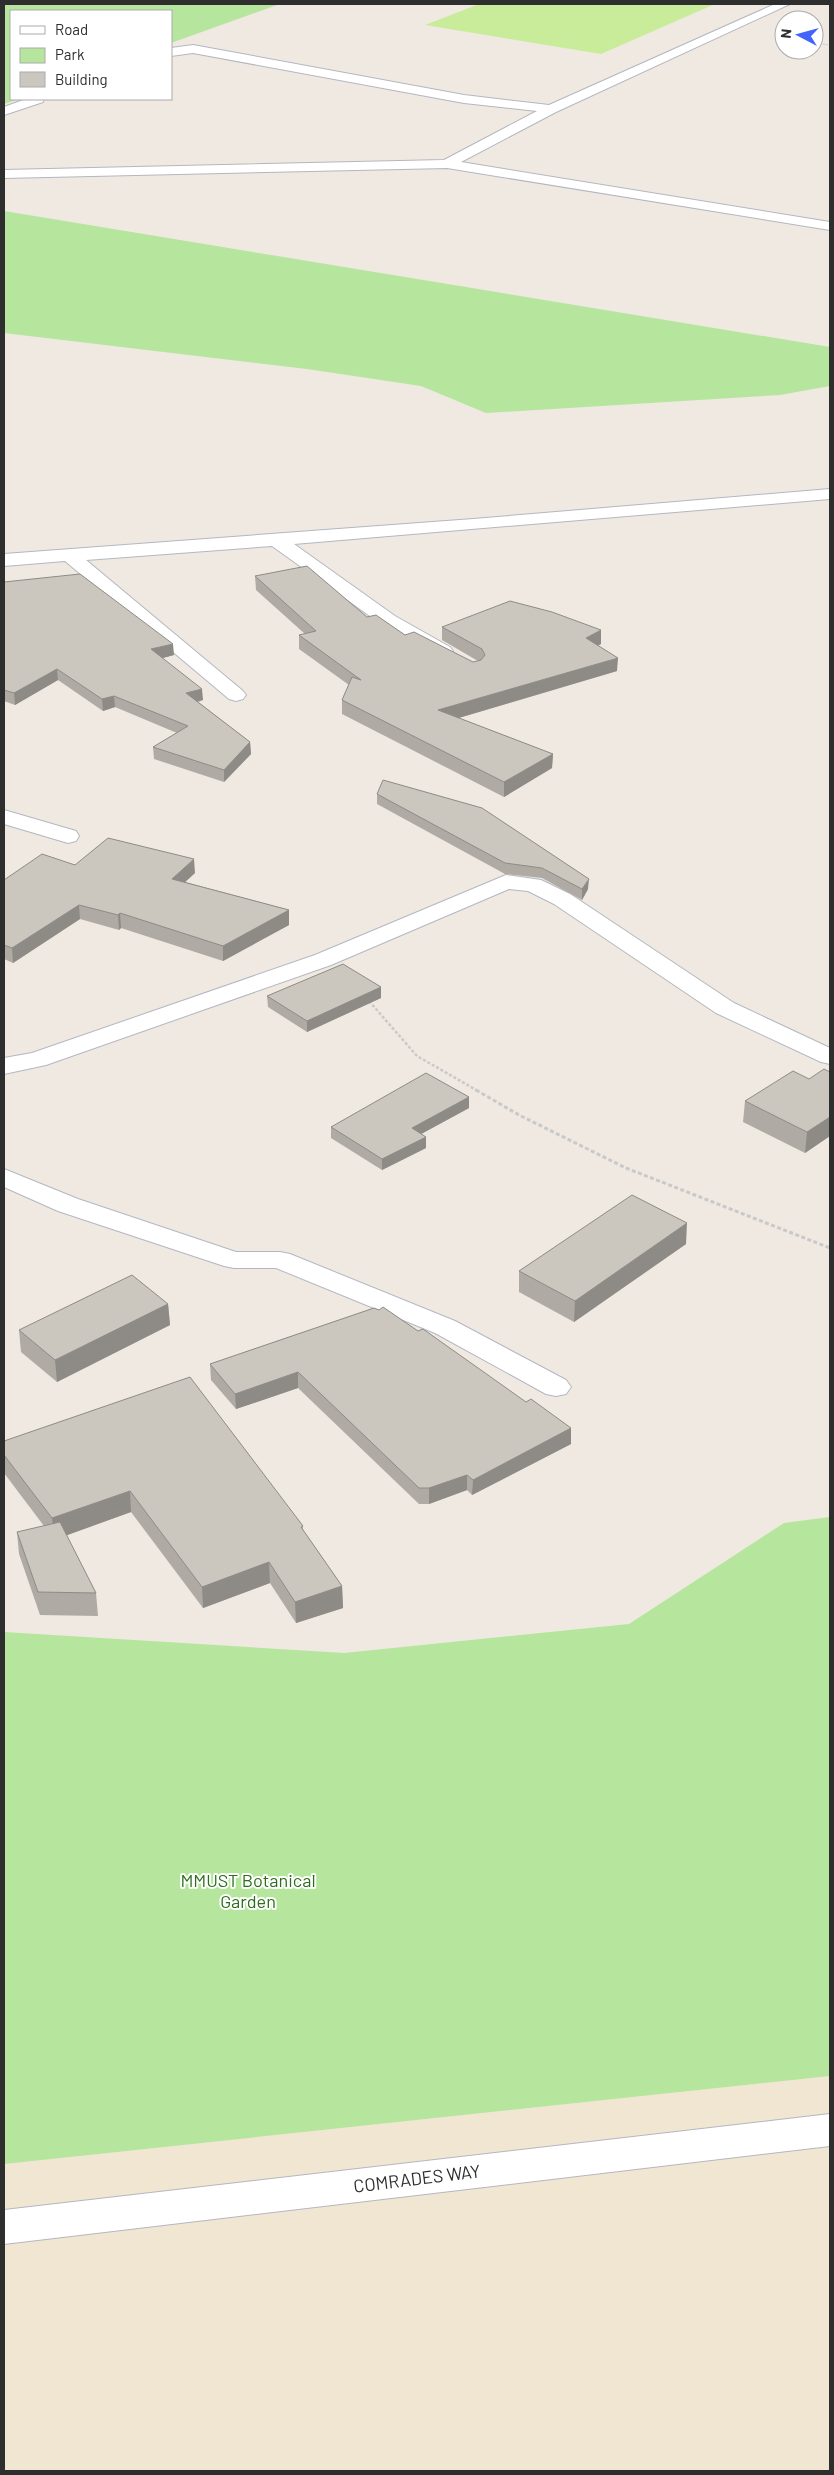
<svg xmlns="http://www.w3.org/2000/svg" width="834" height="2475" font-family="Barlow,sans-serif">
  <rect width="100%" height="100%" fill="#efe9e1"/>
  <path fill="#f0e6d1" d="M830,2076V2471H4V2164Z"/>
  <g fill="#b6e59e">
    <path d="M4,4H280L171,43V11H11V99H19L4,104Z"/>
    <path d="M4,211L830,347V386L780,395L486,413L421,386L307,369L4,333Z"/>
    <path d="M830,1517V2076L4,2164V1632L344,1653L629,1624L784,1523Z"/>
  </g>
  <path fill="#c9ec9a" d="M479,4H715L601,54L425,25Z"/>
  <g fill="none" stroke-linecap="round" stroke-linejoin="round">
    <defs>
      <g id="minor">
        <path d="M775,4H790L556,112L461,162L830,222V230L447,168L4,178V170L444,160L537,111L464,103L193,53L171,56V48L193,45L464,95L549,105Z"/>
        <path d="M26,99H44L43,102L4,115V107Z"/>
        <path d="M830,489V499L294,544L395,616L450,647L453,651L450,655L443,657L436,655L381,624L272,546L86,560L243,691L246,695L243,699L236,701L229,699L65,561L4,566V554L473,519Z"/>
        <path d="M4,810L76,831L79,836L76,841L68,843L4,824Z"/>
        <path d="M506,875L541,880L570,894L734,1003L830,1048V1064L821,1062L716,1013L554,904L528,891L509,889L331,965L46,1065L4,1074V1058L32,1053L315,955Z"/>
        <path d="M4,1169L78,1199L236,1252H280L290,1254L455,1321L566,1380L571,1387L566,1394L556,1396L546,1394L435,1333L276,1268H234L224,1266L58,1211L4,1187Z"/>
        <path d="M830,2114V2146L4,2244V2210Z"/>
      </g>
    </defs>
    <use href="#minor" stroke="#b4b7c1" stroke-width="2"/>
    <path stroke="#c9c9c9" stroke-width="1" stroke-dasharray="2 1" stroke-linecap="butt" d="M814,43L830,45"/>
    <path stroke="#c9c9c9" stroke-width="2.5" stroke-dasharray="3 2" stroke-linecap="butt" d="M369,1001L417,1056L478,1091"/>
    <path stroke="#c9c9c9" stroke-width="3" stroke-dasharray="4 2.5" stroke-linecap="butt" d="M476,1090L519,1115L626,1168L830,1248"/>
    <use href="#minor" fill="#fff" fill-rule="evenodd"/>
  </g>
  <g fill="#afaba4">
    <path d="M255,576L367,617L405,635L473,662L478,661L442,640V627L601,644L598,645L617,671L459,718L553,754L552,768L504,797L342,714V700L349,685L299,649V635L305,634L256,590Z"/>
    <path d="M4,582L174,655L162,658L203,700L198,702L250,742L251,754L224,782L154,759L153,747L177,733L115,707L103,711L58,680L15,705L4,701Z"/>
    <path d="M377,794L588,889L582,900L542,878L505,874L377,804Z"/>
    <path d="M75,865L195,873L185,882L289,910V925L223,961L121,928L119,930L80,919L13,963L4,959V880Z"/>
    <path d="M381,987V998L307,1032L268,1007L267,996Z"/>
    <path d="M830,1072V1136L805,1153L743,1122L745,1101L809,1079Z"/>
    <path d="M469,1097V1108L421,1134L426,1137V1148L382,1170L331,1138V1127Z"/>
    <path d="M686,1244L574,1322L519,1292V1271Z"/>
    <path d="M168,1304L170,1325L57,1382L21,1352L19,1330Z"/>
    <path d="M374,1308L571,1444L472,1495L467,1490L429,1504H419L298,1388L236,1409L211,1380L210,1364Z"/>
    <path d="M4,1455L303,1526V1530L342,1586L343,1608L296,1623L270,1583L203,1608L131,1512L66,1535L96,1593L98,1616L40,1615L19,1554L17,1532L44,1526L4,1473Z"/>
  </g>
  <g fill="#8e8b86">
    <path d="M601,630V644L586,652V638Z"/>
    <path d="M173,644L174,655L152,661L151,649Z"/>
    <path d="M618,658L617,671L438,724V710Z"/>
    <path d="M57,669L58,680L15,705L14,693Z"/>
    <path d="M202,689L203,700L187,704L186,693Z"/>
    <path d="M114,696L115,707L103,711L102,699Z"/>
    <path d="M250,742L251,754L224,782V770Z"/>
    <path d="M553,754L552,768L504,797V782Z"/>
    <path d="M194,859L195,873L173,893L172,879Z"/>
    <path d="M589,879L588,889L582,900V889Z"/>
    <path d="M79,905L80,919L13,963L12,948Z"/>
    <path d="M289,910V925L223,961V946Z"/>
    <path d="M120,913L121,928L119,930L118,915Z"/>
    <path d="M381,987V998L307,1032V1021Z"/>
    <path d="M469,1097V1108L412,1139V1128Z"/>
    <path d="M830,1117V1136L805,1153L807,1132Z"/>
    <path d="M426,1137V1148L382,1170V1159Z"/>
    <path d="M687,1223L686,1244L574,1322L575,1301Z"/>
    <path d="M168,1304L170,1325L57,1382L55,1360Z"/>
    <path d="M298,1372V1388L236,1409L235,1394Z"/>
    <path d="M571,1428V1444L472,1495L473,1480Z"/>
    <path d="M467,1475V1490L429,1504V1488Z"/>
    <path d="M130,1491L131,1512L54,1540L52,1518Z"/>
    <path d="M269,1562L270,1583L203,1608L202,1587Z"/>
    <path d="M342,1586L343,1608L296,1623L295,1602Z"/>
  </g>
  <g fill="#cbc7bf" stroke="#8e8b86">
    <path d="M307,566L367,617L376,615L405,635L414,632L473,662L481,660L485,655L482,649L442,627L510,601L552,612L601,630L586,638L618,658L438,710L553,754L504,782L342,700L352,677L361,680L299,635L316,631L255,576Z"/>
    <path d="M80,574L173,644L151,649L202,689L186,693L250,742L224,770L153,747L188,726L114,696L102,699L57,669L14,693L4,690V582Z"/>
    <path d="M383,780L482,808L589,879L582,889L542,868L505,863L377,794Z"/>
    <path d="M108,838L194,859L172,879L289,910L223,946L120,913L118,915L79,905L12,948L4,945V880L42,854L75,865Z"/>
    <path d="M343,964L381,987L307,1021L267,996Z"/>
    <path d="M824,1069L830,1072V1117L807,1132L745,1101L793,1071L809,1079Z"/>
    <path d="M426,1073L469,1097L412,1128L426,1137L382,1159L331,1127Z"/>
    <path d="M632,1195L687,1223L575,1301L519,1271Z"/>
    <path d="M132,1275L168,1304L55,1360L19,1330Z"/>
    <path d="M383,1307L418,1331L423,1329L526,1402L531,1399L571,1428L473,1480L467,1475L429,1488H419L298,1372L235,1394L210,1364L374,1308L379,1310Z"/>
    <path d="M190,1377L303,1526L301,1527L342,1586L295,1602L269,1562L202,1587L130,1491L52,1518L4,1455V1441Z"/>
    <path d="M60,1522L96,1593L38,1592L17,1532Z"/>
  </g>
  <g text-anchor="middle" stroke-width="4" stroke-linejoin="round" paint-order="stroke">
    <g font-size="18" fill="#2c6e1b" stroke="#fff">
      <text x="248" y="1887">MMUST Botanical<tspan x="248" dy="21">Garden</tspan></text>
    </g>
    <g font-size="18" fill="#2e2e2e" stroke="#fff">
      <text transform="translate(417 2179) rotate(-7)" y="6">COMRADES WAY</text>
    </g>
  </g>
  <rect width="834" height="2475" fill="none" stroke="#2e2e2e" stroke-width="10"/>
  <rect x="10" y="10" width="162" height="90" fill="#ffffff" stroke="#ababab"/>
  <rect x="20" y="26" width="25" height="8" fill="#ffffff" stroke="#ababab"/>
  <text x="55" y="35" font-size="15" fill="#2e2e2e">Road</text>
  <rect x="20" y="48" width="25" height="15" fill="#b6e59e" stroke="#ababab"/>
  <text x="55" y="60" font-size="15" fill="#2e2e2e">Park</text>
  <rect x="20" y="72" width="25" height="15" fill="#cbc7bf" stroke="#ababab"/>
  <text x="55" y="85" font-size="15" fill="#2e2e2e">Building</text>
  <g transform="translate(799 35) rotate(276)"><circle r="24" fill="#ffffff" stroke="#ababab"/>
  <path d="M0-4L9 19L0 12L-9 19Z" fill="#4264fb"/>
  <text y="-8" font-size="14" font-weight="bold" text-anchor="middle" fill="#2e2e2e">N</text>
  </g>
</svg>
